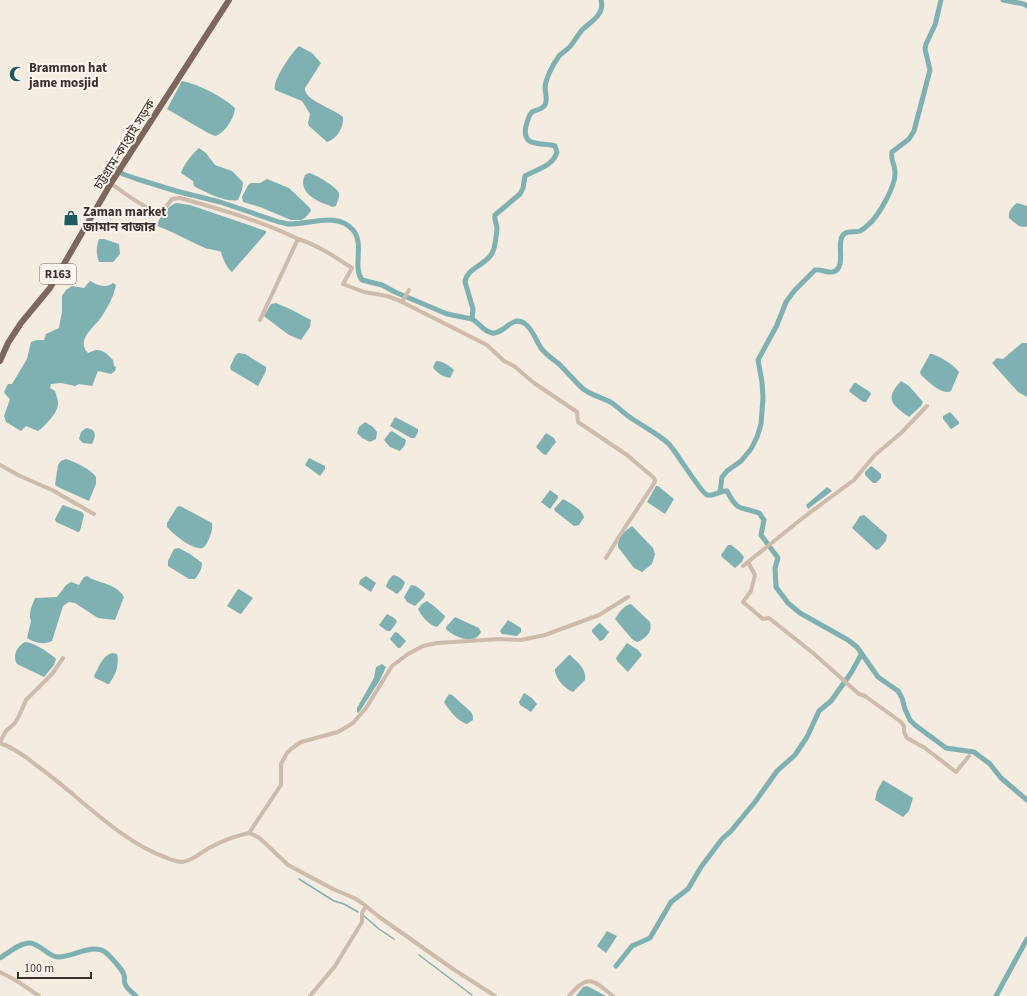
<svg xmlns="http://www.w3.org/2000/svg" width="1027" height="996" font-family="'Source Sans 3','Noto Sans Bengali',sans-serif">
  <rect width="100%" height="100%" fill="#f4ebe1"/>
  <g fill="#7fb0b2">
    <path d="M299,46L312,53L321,63L305,88C303,100 335,109 343,117C344,127 337,139 327,142L309,126L308,123L310,114L302,101L275,90C272,81 292,52 299,46Z"/>
    <path d="M182,81C201,85 221,96 235,108C235,117 224,134 215,136L208,133L167,109Z"/>
    <path d="M199,148L206,153L215,165L232,171L242,181L243,183L242,190L238,200C227,203 208,193 197,188L194,186L193,181L181,173C184,164 192,154 199,148Z"/>
    <path d="M309,173C315,174 337,187 339,193C340,197 337,202 336,206L332,207C328,204 324,204 320,202C308,196 299,187 305,175Z"/>
    <path d="M267,179L289,188L310,208L311,211L305,218L301,220H291L260,207L243,202L242,197L248,185L251,183H260Z"/>
    <path d="M176,203L190,205L266,231V233L232,272C226,267 223,259 221,252C215,249 208,250 203,247C188,241 175,232 159,227L157,225C160,216 168,206 176,203Z"/>
    <path d="M1017,203L1027,206V226L1025,227L1019,226L1009,218C1008,211 1012,207 1017,203Z"/>
    <path d="M99,239H104L119,244L120,254L113,262H99C96,254 96,248 99,239Z"/>
    <path d="M90,281C97,285 105,289 113,283L116,285C115,293 107,309 102,316C96,326 75,339 88,353C91,352 94,350 97,350C104,350 109,356 113,360L114,366L116,367L115,371L111,374L98,371L92,386L79,384L75,386L61,383L51,384L50,388L55,391C56,395 58,399 58,403C59,412 44,427 38,431L26,426L21,431L6,422L4,416L10,399L6,395L4,392L8,384H12L27,359L31,342L37,340H44L46,334L59,328L62,311V296L66,290L72,286L84,288Z"/>
    <path d="M276,303L290,309L311,320L310,327L301,340L289,335L265,317L264,316L271,304Z"/>
    <path d="M1022,343H1027V397L1018,392L992,363L997,358L1003,359Z"/>
    <path d="M238,353L245,354L266,367V371L258,386L231,370L230,367L235,356Z"/>
    <path d="M930,354H932C941,357 953,364 959,372L951,391C942,396 928,381 921,375L920,372Z"/>
    <path d="M436,361C443,361 450,366 454,370L450,378C444,377 436,373 433,367Z"/>
    <path d="M901,381L909,386L923,402L921,406L909,417C892,405 884,399 901,381Z"/>
    <path d="M854,383H856L870,392L871,394L866,402H863L850,392L849,391Z"/>
    <path d="M950,412L959,422V424L951,429L943,419V416Z"/>
    <path d="M395,417L418,429V432L415,438H411L390,426Z"/>
    <path d="M365,422L373,427L377,432L376,439L370,442L362,438L357,433L359,427Z"/>
    <path d="M86,428C97,429 96,436 92,444L83,443L79,439L81,432Z"/>
    <path d="M392,431L406,440L405,445L400,451L390,447L384,440L390,432Z"/>
    <path d="M546,433L554,438L556,442L546,455L543,454L536,447Z"/>
    <path d="M309,458L325,466V469L320,476L305,465Z"/>
    <path d="M66,459C76,462 90,469 96,477V484L89,501L60,488L55,485L58,465L61,461Z"/>
    <path d="M871,466L873,467L881,474V478L876,483H873L865,475V472Z"/>
    <path d="M656,486H658L674,499L665,514L647,502Z"/>
    <path d="M827,487L832,491L808,509L806,505Z"/>
    <path d="M550,490L558,496V498L550,509L541,502Z"/>
    <path d="M563,499C570,503 582,509 584,517L579,525L574,526L555,511L554,509Z"/>
    <path d="M63,505L82,512L84,515L80,531L78,532L56,522L55,519L62,506Z"/>
    <path d="M180,506L212,523C213,529 211,533 209,539C207,542 206,547 202,548C192,550 173,534 167,527V523L177,507Z"/>
    <path d="M864,515L887,535L886,541L879,549L876,550L852,528L860,516Z"/>
    <path d="M632,526L653,548L655,554L652,564L642,572L634,568L618,547C617,537 625,531 632,526Z"/>
    <path d="M728,545H731L739,551L744,557L742,562L735,568L722,557L721,555Z"/>
    <path d="M179,548L190,554L202,563C202,569 199,574 195,579H189L168,566V561L174,549Z"/>
    <path d="M393,575C398,576 403,579 405,583L402,589L397,594L386,587L388,581Z"/>
    <path d="M87,576C99,584 116,583 124,597L115,620L98,618L75,603L69,602L63,606L52,641C44,645 35,643 27,638L31,621C28,614 32,605 35,598L57,597L66,585L71,582L79,585L84,577Z"/>
    <path d="M366,576L376,583L371,592L359,584L360,580Z"/>
    <path d="M411,585L416,586L425,593L424,597L415,606L407,602L404,597Z"/>
    <path d="M238,589H239L253,598L241,614H240L227,606Z"/>
    <path d="M427,601L434,606L445,616L444,619L437,627C429,625 422,617 418,609L422,604Z"/>
    <path d="M631,604L650,622C653,632 645,639 637,642L632,639L615,619C618,614 624,605 631,604Z"/>
    <path d="M387,614L394,618L397,621L395,625L390,631H387L379,625Z"/>
    <path d="M455,617L479,628L481,632C474,646 454,637 446,629V627Z"/>
    <path d="M508,620L521,628V632L517,636L502,634L500,631Z"/>
    <path d="M600,623L609,632L603,640L600,641L592,632V630L598,624Z"/>
    <path d="M395,632L398,633L406,641L400,648H398L390,639Z"/>
    <path d="M25,642C33,642 50,653 56,659L54,665L44,677L17,664C12,656 17,646 25,642Z"/>
    <path d="M627,643L638,650L642,655L628,672L617,661L616,658Z"/>
    <path d="M112,653L117,654C120,664 115,676 109,684H108L95,678L94,676C99,667 102,656 112,653Z"/>
    <path d="M569,655H570C577,662 587,669 585,680L573,692C565,689 554,677 555,669Z"/>
    <path d="M382,664L386,667L380,680L360,711L358,713L357,712V708L374,678L376,667Z"/>
    <path d="M524,693L532,698L537,704L531,712L520,705L519,702Z"/>
    <path d="M449,694L452,695L471,712L473,716V720L467,724C458,722 449,710 444,702Z"/>
    <path d="M883,780L913,798L909,811L903,817L875,800L877,791Z"/>
    <path d="M607,931L617,936L606,953L597,946Z"/>
    <path d="M587,986L606,996H576L583,987Z"/>
  </g>
  <g fill="none" stroke-linecap="round" stroke-linejoin="round">
    <g stroke="#7fb0b2" stroke-width="1.5">
      <path d="M299,879L334,901L344,904L358,912"/>
      <path d="M364,916L379,929L394,939"/>
      <path d="M419,955L472,995"/>
    </g>
    <g stroke="#7fb0b2" stroke-width="5">
      <path d="M1003,0L1024,4L1027,6"/>
      <path d="M108,164L123,174L137,179L176,191L220,202L279,222C282,222 286,224 288,224C309,225 337,211 353,230C365,245 352,266 362,280L382,285L395,292L447,314L472,319C480,323 482,331 492,333C504,335 511,315 524,323C533,329 535,339 541,348C546,355 553,359 559,364C566,371 573,379 580,386C588,395 602,397 612,403C619,408 625,414 631,418C644,427 658,434 669,444C677,453 701,493 707,495C714,497 720,490 727,491C738,512 739,506 759,513L764,520L761,535L778,558L775,568L776,587L788,603L800,613L848,640L857,647L878,677L898,691L902,698L905,709L910,720L915,725L946,748L974,752L990,764L1001,778L1027,800"/>
      <path d="M472,319L473,309L465,282C467,267 488,265 493,251C495,247 497,231 497,227C496,222 494,219 495,215L520,194L523,188L525,176C538,169 553,166 557,152L555,146C542,142 521,148 526,126C527,122 529,115 532,112C537,109 542,110 545,105C548,99 545,93 545,87C546,78 553,64 559,56C563,52 569,49 572,44C576,39 579,33 583,29C592,21 605,14 601,0"/>
      <path d="M720,492L722,477L727,471L741,461L751,449L757,437L761,424L763,398L762,382L758,360L777,325L786,302L795,290L815,270C821,269 827,273 833,272C847,268 836,243 843,235C847,230 855,233 860,231C862,230 866,227 868,225C878,217 896,186 895,172C895,164 890,160 892,152L909,139L914,131L930,70L925,49L926,44L935,25L941,0"/>
      <path d="M0,958C8,953 21,942 30,943C40,944 48,956 57,957C72,958 91,943 105,952C109,955 123,970 124,975C125,978 124,982 125,984C127,989 133,993 136,996"/>
      <path d="M616,966L632,946L650,938L671,902L688,889L701,867L722,839L731,831L755,802L777,771L795,755L807,737L819,711L831,701L851,673L861,655"/>
      <path d="M996,996L1027,939"/>
    </g>
    <g stroke="#cdbbac" stroke-width="4">
      <path d="M111,184C125,192 146,212 163,211L172,199L180,198C220,209 261,221 298,239"/>
      <path d="M402,302L409,290"/>
      <path d="M260,320L298,239C318,245 335,257 352,268L343,284L364,292L387,296L398,300L487,345L504,361L514,366L534,383L577,412L578,422L627,455L654,478L655,481L653,485L620,535L606,558"/>
      <path d="M0,465L20,476L52,490L94,514"/>
      <path d="M748,562L755,575L751,591L743,602L763,619L769,618L813,653L859,694L865,696L901,722L904,726V732L907,738L925,748L956,772L969,756"/>
      <path d="M743,566L804,517L854,480L875,455L901,433L927,406"/>
      <path d="M0,742L6,731L15,723L19,716L26,700L52,674L63,658"/>
      <path d="M0,743C14,748 25,756 36,765C77,794 118,840 165,857C170,859 176,862 182,862C193,861 200,853 209,848C222,841 235,836 249,833L258,837L266,844L288,865L333,889L354,898L362,903L378,916L453,969L495,996"/>
      <path d="M249,833L281,785V764L287,753L291,749L301,742L338,732L353,723L366,708L392,666L408,654L423,646L437,643L499,639L521,640L545,635L599,615L628,597"/>
      <path d="M0,972L17,981L39,996"/>
      <path d="M310,996L335,966L362,922V913L366,906"/>
      <path d="M569,996C588,973 593,980 613,996"/>
    </g>
    <path stroke="#7d675c" stroke-width="6" d="M0,361L8,343L21,323L50,288L111,183L229,0"/>
  </g>
  <defs>
    <symbol id="mosque-bare" viewBox="-9 -9 18 18"><path d="M3.5-4.9A6 6 0 1 0 3.5 4.9A5 5 0 1 1 3.5-4.9Z" fill="#1f5a5e" stroke="#fbf5ee" stroke-width="2.5" paint-order="stroke"/></symbol>
    <symbol id="shop-bare" viewBox="-9 -9 18 18"><path d="M-5-2.5h2.3a2.7 3.5 0 0 1 5.4 0H5L5.5 6h-11ZM-1.5-2.5h3a1.5 2.3 0 0 0-3 0Z" fill="#1f5a5e" stroke="#fbf5ee" stroke-width="2.5" paint-order="stroke"/></symbol>
  </defs>
  <g fill-rule="evenodd">
    <use href="#mosque-bare" x="6" y="63" width="22" height="22"/>
    <use href="#shop-bare" x="60" y="207" width="22" height="22"/>
  </g>
  <g text-anchor="middle" stroke-width="4" stroke-linejoin="round" paint-order="stroke">
    <rect fill="#fbf5ee" stroke="#756b66" stroke-width="1" x="40" y="264" width="36" height="20" rx="3"/>
    <g font-size="12" font-weight="bold" fill="#3b302b">
      <text x="58" y="278">R163</text>
    </g>
    <g font-size="13" font-weight="bold" fill="#3b302b" stroke="#fbf5ee" text-anchor="start">
      <text x="29" y="72">Brammon hat<tspan x="29" dy="15">jame mosjid</tspan></text>
      <text x="83" y="216">Zaman market<tspan x="83" dy="15">জামান বাজার</tspan></text>
    </g>
    <g font-size="13" fill="#3b302b" stroke="#fbf5ee">
      <text transform="translate(124 144) rotate(-58)" y="5">চট্টগ্রাম-কাপ্তাই সড়ক</text>
    </g>
  </g>
  <path d="M18 972v6h73v-6" fill="none" stroke="#3b302b" stroke-width="2"/>
  <text x="24" y="972" font-size="12" fill="#3b302b" stroke="#fbf5ee" stroke-width="3" paint-order="stroke">100 m</text>
</svg>
